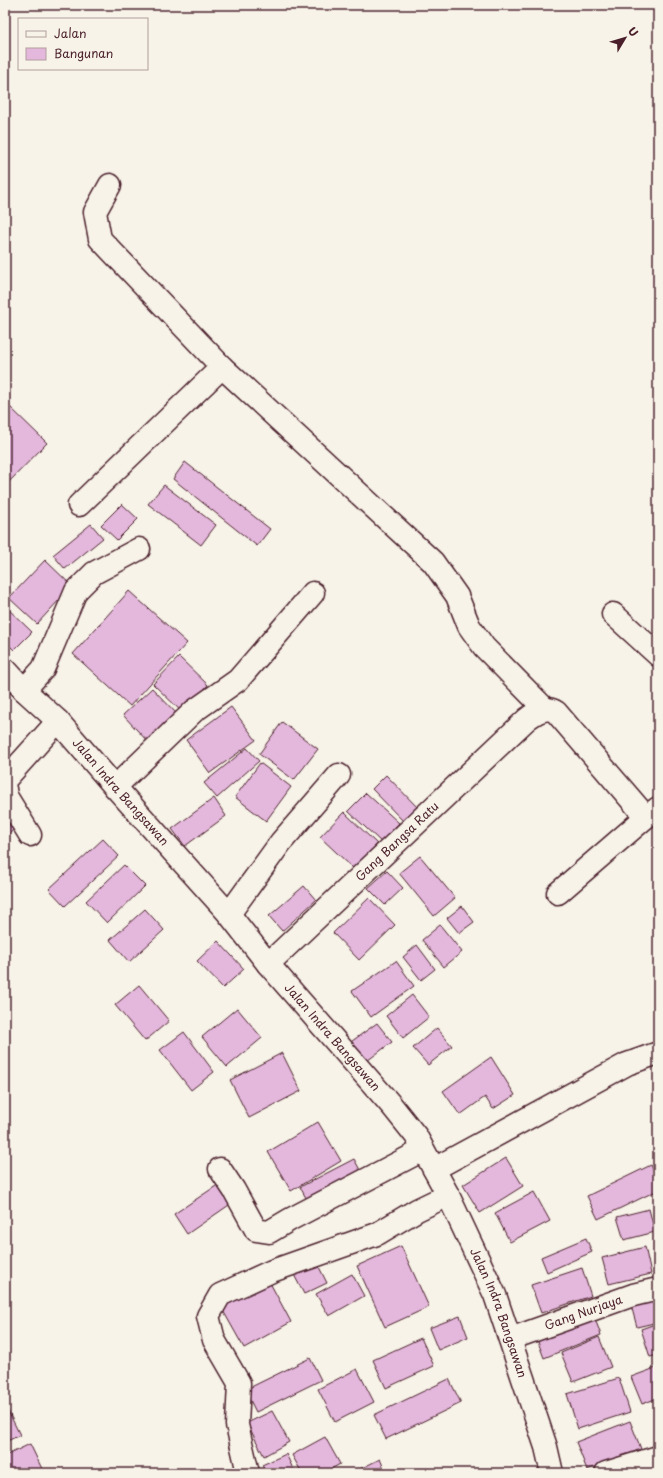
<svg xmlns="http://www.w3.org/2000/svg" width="663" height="1478" font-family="'Playpen Sans',sans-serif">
  <rect width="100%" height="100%" fill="#f7f3e8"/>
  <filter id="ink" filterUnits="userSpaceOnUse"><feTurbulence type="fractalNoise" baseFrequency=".025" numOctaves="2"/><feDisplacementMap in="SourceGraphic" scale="8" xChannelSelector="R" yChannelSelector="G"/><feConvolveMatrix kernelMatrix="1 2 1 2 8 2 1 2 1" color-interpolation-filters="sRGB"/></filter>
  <g filter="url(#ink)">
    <g fill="#e4b8dd" stroke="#4a1f2b">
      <path d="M7,404L47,443L5,486V405Z"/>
      <path d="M185,462L270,529L257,546L173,479Z"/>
      <path d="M164,485L216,525L201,545L148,504Z"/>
      <path d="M122,504L138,519L117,540L101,525Z"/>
      <path d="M91,524L103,538L65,569L53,555Z"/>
      <path d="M45,560L72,586L37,624L9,598Z"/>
      <path d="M129,591L187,643L130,706L73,654Z"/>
      <path d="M5,606L32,632L14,650L5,641Z"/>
      <path d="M179,657L208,685L182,712L153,684Z"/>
      <path d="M152,688L178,715L149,743L123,715Z"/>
      <path d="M231,707L256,740L210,773L186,740Z"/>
      <path d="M282,722L318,749L294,780L259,754Z"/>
      <path d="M247,748L259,761L217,798L204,783Z"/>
      <path d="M260,763L291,787L266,821L235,797Z"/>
      <path d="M386,775L420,810L406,824L372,789Z"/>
      <path d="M366,793L399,823L381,842L348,811Z"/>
      <path d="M214,798L226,816L185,846L172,829Z"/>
      <path d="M344,812L377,844L354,869L320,837Z"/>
      <path d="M5,814L16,828L5,837Z"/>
      <path d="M103,839L119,856L65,906L49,889Z"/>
      <path d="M420,856L455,898L434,916L399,873Z"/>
      <path d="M124,865L145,886L107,923L86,901Z"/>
      <path d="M387,871L403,888L385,905L368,888Z"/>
      <path d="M304,886L316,900L282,931L269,916Z"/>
      <path d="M369,898L395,925L359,960L333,933Z"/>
      <path d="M462,906L474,922L459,933L447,918Z"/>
      <path d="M145,909L164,930L129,962L110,940Z"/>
      <path d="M440,925L462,952L444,967L422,940Z"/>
      <path d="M218,941L244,969L223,988L197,961Z"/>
      <path d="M417,945L435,969L421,980L403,957Z"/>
      <path d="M396,961L414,986L371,1017L352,991Z"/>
      <path d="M139,985L169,1021L145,1041L115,1005Z"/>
      <path d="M412,995L429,1017L403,1038L386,1016Z"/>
      <path d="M237,1008L262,1038L227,1067L202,1037Z"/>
      <path d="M377,1023L392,1042L363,1064L348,1044Z"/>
      <path d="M437,1028L452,1046L428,1065L413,1048Z"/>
      <path d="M184,1032L214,1072L191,1090L160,1050Z"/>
      <path d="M282,1053L301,1091L249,1118L230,1080Z"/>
      <path d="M491,1057L515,1095L493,1109L485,1097L460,1115L443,1091Z"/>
      <path d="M318,1122L341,1161L291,1191L268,1152Z"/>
      <path d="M506,1158L523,1186L480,1213L463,1185Z"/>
      <path d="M354,1159L365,1179L311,1207L300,1187Z"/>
      <path d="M651,1165L658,1179V1190L598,1219L587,1196Z"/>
      <path d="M219,1184L232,1203L187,1234L174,1214Z"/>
      <path d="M534,1192L550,1221L510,1242L495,1213Z"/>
      <path d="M649,1209L655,1232L624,1240L617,1217Z"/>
      <path d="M586,1238L592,1252L547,1272L541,1257Z"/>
      <path d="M401,1246L429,1307L385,1327L357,1266Z"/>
      <path d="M645,1247L651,1274L609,1284L602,1258Z"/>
      <path d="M314,1257L327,1283L304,1294L291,1269Z"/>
      <path d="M582,1268L591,1296L541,1313L531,1285Z"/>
      <path d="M352,1274L364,1296L329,1316L316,1294Z"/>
      <path d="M269,1281L291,1322L244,1348L221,1307Z"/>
      <path d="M658,1291V1322L637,1327L629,1298Z"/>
      <path d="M592,1311L601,1335L544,1358L535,1334Z"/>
      <path d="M460,1316L468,1337L438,1350L429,1328Z"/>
      <path d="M658,1323V1355L650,1357L641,1329Z"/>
      <path d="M599,1337L611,1367L573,1382L561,1353Z"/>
      <path d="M421,1338L434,1366L386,1388L373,1360Z"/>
      <path d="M310,1358L321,1380L256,1412L245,1390Z"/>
      <path d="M658,1367V1398L642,1404L631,1377Z"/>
      <path d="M357,1369L374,1402L335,1422L318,1389Z"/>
      <path d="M619,1378L630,1412L578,1429L567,1394Z"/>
      <path d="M449,1379L461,1403L386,1439L374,1415Z"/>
      <path d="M5,1405L20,1435L5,1442Z"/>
      <path d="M272,1411L289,1442L264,1456L247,1423Z"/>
      <path d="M630,1421L641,1449L587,1470L576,1442Z"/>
      <path d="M325,1437L340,1464L324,1473H302L292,1455Z"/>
      <path d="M30,1444L44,1473H5V1456Z"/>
      <path d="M286,1454L295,1473H266L262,1465Z"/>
      <path d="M380,1459L386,1473H352Z"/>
    </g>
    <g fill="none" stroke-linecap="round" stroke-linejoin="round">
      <defs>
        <g id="minor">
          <path d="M110,185L95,212L100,239L222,367L433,562L457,596L469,626L484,647L545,709"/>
          <path d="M79,505L222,367"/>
          <path d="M613,614L658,655"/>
          <path id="s1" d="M5,669L24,690L58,721L115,787L229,914L268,964L392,1106L416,1136L448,1195L495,1295L546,1447L552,1473"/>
          <path d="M24,690L43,669L76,591L94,573L139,549"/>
          <path d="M5,780L58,721"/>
          <path d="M115,787L194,711L238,680L313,593"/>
          <path d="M5,789L6,796L30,835"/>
          <path d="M558,893L646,817"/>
          <path d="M229,914L281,842L339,775"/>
          <path id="s2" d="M268,964L527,719C535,713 546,705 556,712L646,817L658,808"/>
          <path d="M220,1169L234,1190L256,1230L269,1232L291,1219L423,1150"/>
          <path d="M434,1169L627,1064L658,1053"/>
          <path id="s3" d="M510,1339L633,1295L658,1289"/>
          <path d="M248,1473L237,1425L239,1383L214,1340L208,1316L220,1295L272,1271L377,1234L417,1210L448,1195"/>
          <path d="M606,1473L658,1457"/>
        </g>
      </defs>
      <use href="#minor" stroke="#4a1f2b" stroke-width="25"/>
      <use href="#minor" stroke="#f7f3e8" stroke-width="22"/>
    </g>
  </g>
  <g text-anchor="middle" stroke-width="3.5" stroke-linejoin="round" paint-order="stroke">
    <g font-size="12" fill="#4a1f2b" stroke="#f7f3e8">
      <text dy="4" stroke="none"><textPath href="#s1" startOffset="169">Jalan Indra Bangsawan</textPath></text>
      <text dy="4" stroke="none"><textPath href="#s2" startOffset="178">Gang Bangsa Ratu</textPath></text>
      <text dy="4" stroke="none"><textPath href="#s1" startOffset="493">Jalan Indra Bangsawan</textPath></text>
      <text dy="4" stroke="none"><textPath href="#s1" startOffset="818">Jalan Indra Bangsawan</textPath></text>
      <text dy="4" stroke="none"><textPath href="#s3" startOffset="78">Gang Nurjaya</textPath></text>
    </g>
  </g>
  <rect width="663" height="1478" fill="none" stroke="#f7f3e8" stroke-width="20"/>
  <rect x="10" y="10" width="643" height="1458" fill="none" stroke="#4a1f2b" stroke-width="1.5" filter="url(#ink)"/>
  <rect x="18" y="18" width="130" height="52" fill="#f7f3e8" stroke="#b29e9c"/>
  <rect x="26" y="31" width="20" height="6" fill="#f7f3e8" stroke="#b29e9c"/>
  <text x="54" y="38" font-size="12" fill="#4a1f2b">Jalan</text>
  <rect x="26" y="48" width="20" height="12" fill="#e4b8dd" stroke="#b29e9c"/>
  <text x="54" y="58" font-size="12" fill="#4a1f2b">Bangunan</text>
  <g transform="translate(625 38) rotate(52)" stroke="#f7f3e8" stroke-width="3" paint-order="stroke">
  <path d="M0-3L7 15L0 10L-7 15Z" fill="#4a1f2b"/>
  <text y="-6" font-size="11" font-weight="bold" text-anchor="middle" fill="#4a1f2b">U</text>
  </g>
</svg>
